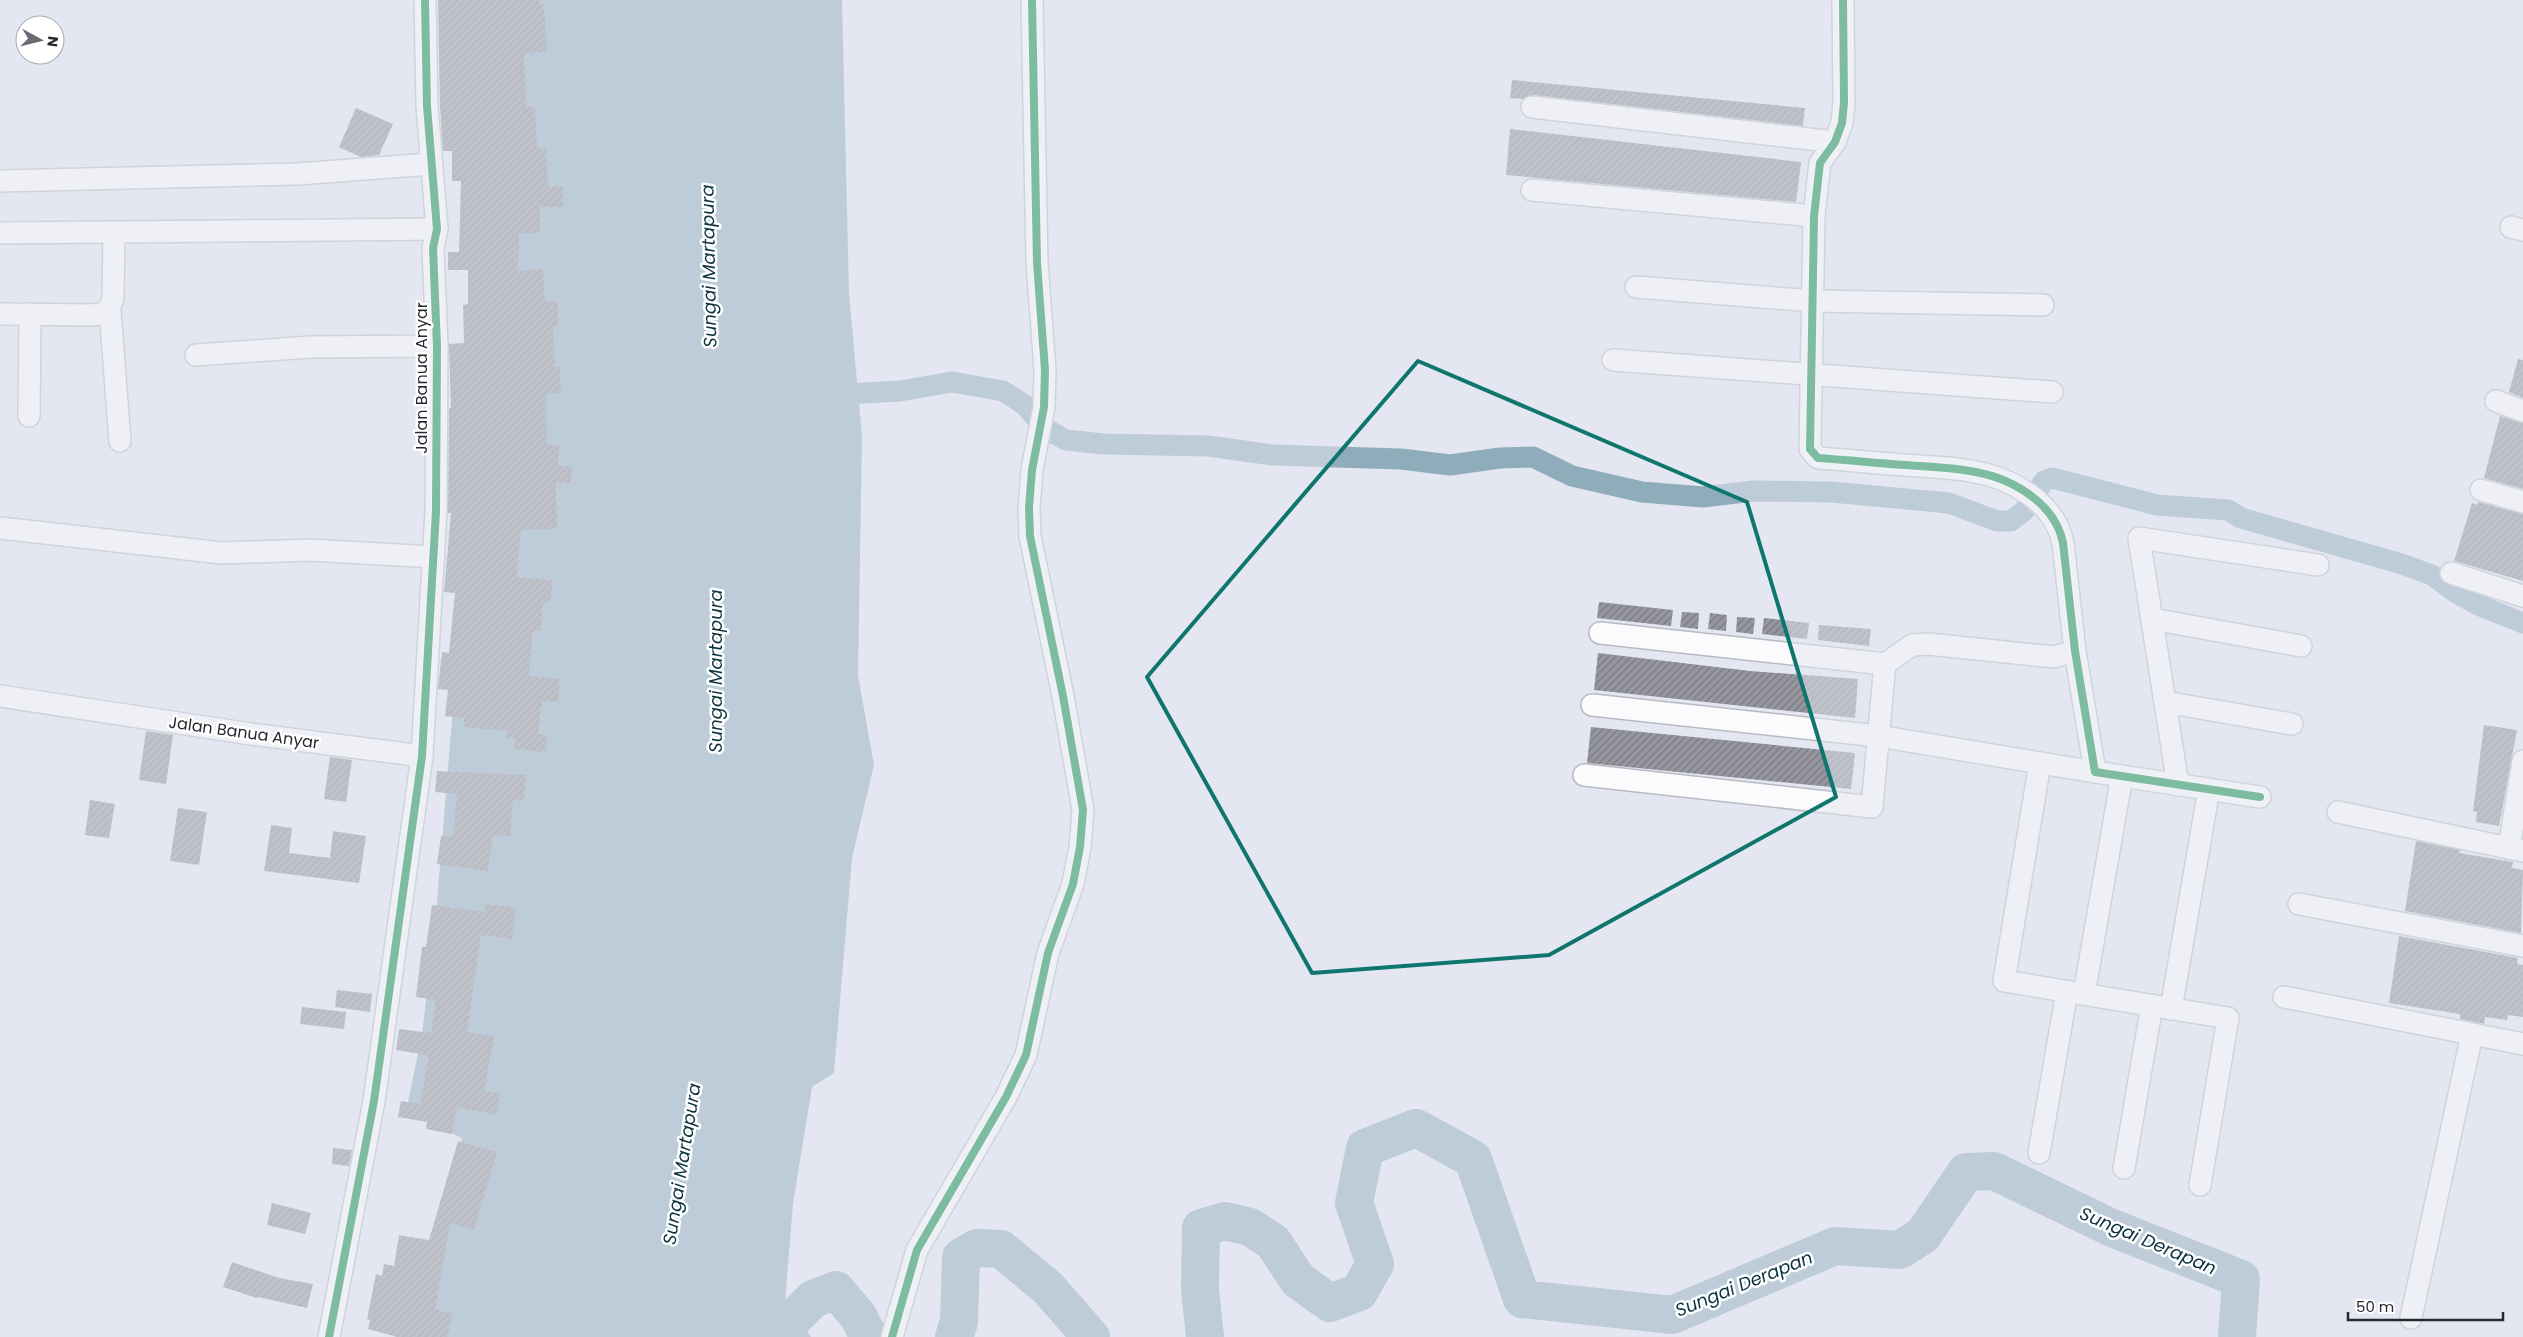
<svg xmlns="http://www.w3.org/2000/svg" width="2523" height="1337" font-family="Poppins,sans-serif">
  <defs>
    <pattern id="building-hatch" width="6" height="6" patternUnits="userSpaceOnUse" patternTransform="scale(1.25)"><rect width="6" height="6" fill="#95969e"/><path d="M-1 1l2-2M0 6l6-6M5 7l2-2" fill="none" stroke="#797a81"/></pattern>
  </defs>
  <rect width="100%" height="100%" fill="#e4e7f1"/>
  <path fill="#8facbb" d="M467,0H842L849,293L862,437L858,675L874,765L852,858L834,1073L812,1087L793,1204L785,1302L811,1337H426L462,1138L406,1111L422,1035L437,902L470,500Z"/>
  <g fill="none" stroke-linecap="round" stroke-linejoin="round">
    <path stroke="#8facbb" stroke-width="21" d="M828,395L900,391L952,382L1003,391L1025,405L1044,428L1066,440L1103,444L1208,446L1273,455L1401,459L1450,465L1500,458L1533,457L1572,476L1642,492L1703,497L1753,491L1831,492L1949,503L1997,521H2011L2024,511L2044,481L2052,478L2157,505L2228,510L2241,518L2402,564L2432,575L2455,592L2478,605L2523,623"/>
    <g stroke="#8facbb" stroke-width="38">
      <path d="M750,1325L784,1328L813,1299L836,1290L858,1316L869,1337"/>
      <path d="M954,1337L959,1322L961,1257L977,1248L1001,1249L1048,1288L1091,1337"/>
      <path d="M1205,1337L1200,1289L1201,1228L1225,1221L1250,1227L1273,1242L1298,1280L1330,1303L1359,1292L1375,1264L1354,1203L1365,1148L1416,1128L1473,1159L1522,1299L1672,1315L1835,1246L1900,1250L1923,1235L1966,1172L1994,1171L2112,1228L2241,1279L2237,1337"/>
    </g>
  </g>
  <g fill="url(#building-hatch)">
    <path d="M438,0H539L540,5H544L547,52L524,53L526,107H535L537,149L546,148L548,187H563V207H540V233H519L518,271L543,269L545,302H558V327H553L555,367H560L561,393H546L547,445H559L558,466H572L571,483H556L557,529L521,530L516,577L553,580L550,602H543L541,631L533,630L529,676L560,679L558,702L542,701L538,734L547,735L546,752L514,749L515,739L506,738L507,731L464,727V718L445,716L448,690L438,689L442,652L449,653L455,593L444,592L451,513H448L449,408H451L449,344L464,343L463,305L468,304V270H448V252H459L461,181H452V151H443L440,107Z"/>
    <path d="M1512,80L1805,108L1803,126L1533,95L1522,99L1510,98Z"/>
    <path d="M356,108L393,124L379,155L361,157L339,147Z"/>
    <path d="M1510,129L1801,162L1796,202L1506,175Z"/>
    <path d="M2518,359L2523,360V398L2509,392Z"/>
    <path d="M2500,416L2523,423V489L2484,478Z"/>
    <path d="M2478,502L2523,514V581L2454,561L2472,503L2477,505Z"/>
    <path d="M1599,602L1673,610L1671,626L1597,618Z"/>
    <path d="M1682,612L1699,613L1698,629L1680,627Z"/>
    <path d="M1710,613L1727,615L1726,631L1708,629Z"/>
    <path d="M1737,617L1755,618L1753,634L1736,632Z"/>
    <path d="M1764,618L1809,623L1807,639L1762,634Z"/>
    <path d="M1819,625L1871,629L1869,646L1818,640Z"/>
    <path d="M1598,653L1750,671L1858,679L1855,718L1594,690Z"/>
    <path d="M2484,725L2517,730L2499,826L2476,822L2477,812L2473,811Z"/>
    <path d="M1591,727L1855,753L1851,789L1587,763Z"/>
    <path d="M146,731L173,735L166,784L139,780Z"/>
    <path d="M330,757L352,760L346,802L324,799Z"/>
    <path d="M437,771L526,775L524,801L513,800L510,836L493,835L488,871L437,864L441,836L453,837L457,794L435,792Z"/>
    <path d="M90,800L115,804L109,838L85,835Z"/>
    <path d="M178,808L207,812L199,865L170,861Z"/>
    <path d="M271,825L292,828L289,853L330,858L333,831L366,836L359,883L264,871Z"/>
    <path d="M2416,841L2460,850L2459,853L2513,862L2512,868L2523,870L2521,933L2405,911Z"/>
    <path d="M486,904L516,908L512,939L481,935L467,1032L494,1037L484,1091L500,1094L497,1115L457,1107L452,1134L426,1129L427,1122L398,1117L401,1101L420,1104L428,1060L427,1055L396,1050L399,1029L431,1033L436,1000L416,997L422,947H426L432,905L485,912Z"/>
    <path d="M2399,936L2518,958L2517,964L2523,965V1017L2508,1015L2507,1020L2485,1017L2484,1024L2460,1019V1014L2389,1003Z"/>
    <path d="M337,990L372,994L370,1012L335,1007Z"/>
    <path d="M302,1007L346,1012L344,1029L300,1024Z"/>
    <path d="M458,1141L497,1152L474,1230L450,1223L435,1309L453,1314L447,1337H397L368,1329L370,1320L367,1319L376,1274L382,1276L384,1264L394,1266L399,1235L429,1240Z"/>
    <path d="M333,1148L352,1150L349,1166L332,1164Z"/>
    <path d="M272,1203L311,1213L305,1234L267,1225Z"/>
    <path d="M232,1262L279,1278L313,1284L307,1308L258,1297L257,1298L223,1287Z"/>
  </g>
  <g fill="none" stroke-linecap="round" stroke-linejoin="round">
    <defs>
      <g id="minor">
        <path d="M1843,0L1844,102L1842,123L1835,142L1820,163L1814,216L1810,449L1818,458C1847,460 1876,463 1905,465C1927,467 1949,467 1970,471C2010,477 2055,502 2063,543L2075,651L2095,772L2260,797"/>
        <path d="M1532,107L1835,142"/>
        <path d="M0,181L298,174L430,164"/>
        <path d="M1532,190L1814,216"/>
        <path d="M2511,227L2523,230"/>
        <path d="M0,233L437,229"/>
        <path d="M1636,287L1813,301L2043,305"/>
        <path d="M110,310L120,441"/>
        <path d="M0,314L91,315L107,313L113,299L114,233"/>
        <path d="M196,355L310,347L437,346"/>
        <path d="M1613,360L2052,392"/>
        <path d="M2496,401L2523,411"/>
        <path d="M29,416L30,314"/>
        <path d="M2481,490L2523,502"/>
        <path d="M0,528L222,553L310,550L434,557"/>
        <path d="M2451,573L2523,596"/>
        <path d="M2152,619L2301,646"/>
        <path d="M1600,633L1885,664L1912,645L1928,644L2054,657L2075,651"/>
        <path d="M0,696L251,734L422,756"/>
        <path d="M2165,702L2292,724"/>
        <path d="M1592,705L1878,736L2095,772"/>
        <path d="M2040,763L2004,981L2228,1018L2200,1185"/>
        <path d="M1584,775L1872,807L1885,664"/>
        <path d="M2178,785L2139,538L2318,565"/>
        <path d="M2338,812L2523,851"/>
        <path d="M2509,848L2523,761"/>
        <path d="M2299,904L2523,946"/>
        <path d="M2084,994L2122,776"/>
        <path d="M2284,997L2523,1044"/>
        <path d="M2171,1009L2209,789"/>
        <path d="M2039,1153L2067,991"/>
        <path d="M2124,1168L2152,1005"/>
        <path d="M2411,1318L2472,1034"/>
        <path d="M329,1337L374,1101L422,756L436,511L437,346L433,248L437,229L427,106L425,0"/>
        <path d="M892,1337L917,1250L1006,1097L1026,1055L1048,953L1073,884L1080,847L1083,810L1063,696L1030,536L1029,508L1032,470L1044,407L1045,370L1037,263L1032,0"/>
      </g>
    </defs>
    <use href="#minor" stroke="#b8bbc3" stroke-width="24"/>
    <use href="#minor" stroke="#fbfbfd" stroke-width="21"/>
    <defs>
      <g id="cycleway">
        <path d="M1843,0L1844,102L1842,123L1835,142L1820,163L1814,216L1810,449L1818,458C1847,460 1876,463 1905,465C1927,467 1949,467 1970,471C2010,477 2055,502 2063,543L2075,651L2095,772L2260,797"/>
        <path d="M329,1337L374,1101L422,756L436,511L437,346L433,248L437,229L427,106L425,0"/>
        <path d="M892,1337L917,1250L1006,1097L1026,1055L1048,953L1073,884L1080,847L1083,810L1063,696L1030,536L1029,508L1032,470L1044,407L1045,370L1037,263L1032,0"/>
      </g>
    </defs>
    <use href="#cycleway" stroke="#fff" stroke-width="11"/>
    <use href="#cycleway" stroke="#00873e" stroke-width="8"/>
  </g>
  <path d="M0 0H2523V1337H0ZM1418,361L1747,502L1836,797L1549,955L1312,973L1147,677Z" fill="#e4e7f1" fill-opacity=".55" fill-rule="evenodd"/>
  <path fill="none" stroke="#0f766e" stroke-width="4" stroke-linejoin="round" d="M1418,361L1747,502L1836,797L1549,955L1312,973L1147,677Z"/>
  <g text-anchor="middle" stroke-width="5" stroke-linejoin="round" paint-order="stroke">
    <g font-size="16" fill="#26282f" stroke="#fff">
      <text transform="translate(421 378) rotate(-90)" y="6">Jalan Banua Anyar</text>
      <text transform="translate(244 732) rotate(8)" y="6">Jalan Banua Anyar</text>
    </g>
    <g font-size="18" font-style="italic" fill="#0d3341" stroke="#fff">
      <text transform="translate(709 266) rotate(-91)" y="6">Sungai Martapura</text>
      <text transform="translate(716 671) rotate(-90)" y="6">Sungai Martapura</text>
      <text transform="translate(682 1164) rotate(-81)" y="6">Sungai Martapura</text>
      <text transform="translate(2148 1241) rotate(23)" y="6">Sungai Derapan</text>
      <text transform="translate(1744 1284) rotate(-22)" y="6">Sungai Derapan</text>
    </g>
  </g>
  <g transform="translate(40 40) rotate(97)"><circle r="24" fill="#ffffff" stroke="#a8a9ac"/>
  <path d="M0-4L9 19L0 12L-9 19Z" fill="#686b73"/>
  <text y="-8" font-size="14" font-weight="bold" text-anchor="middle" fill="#26282f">N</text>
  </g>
  <path d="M2348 1312v8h155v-8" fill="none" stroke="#26282f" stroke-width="2.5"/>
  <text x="2356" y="1312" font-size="15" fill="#26282f" stroke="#ffffff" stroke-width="4" paint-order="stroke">50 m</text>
</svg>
